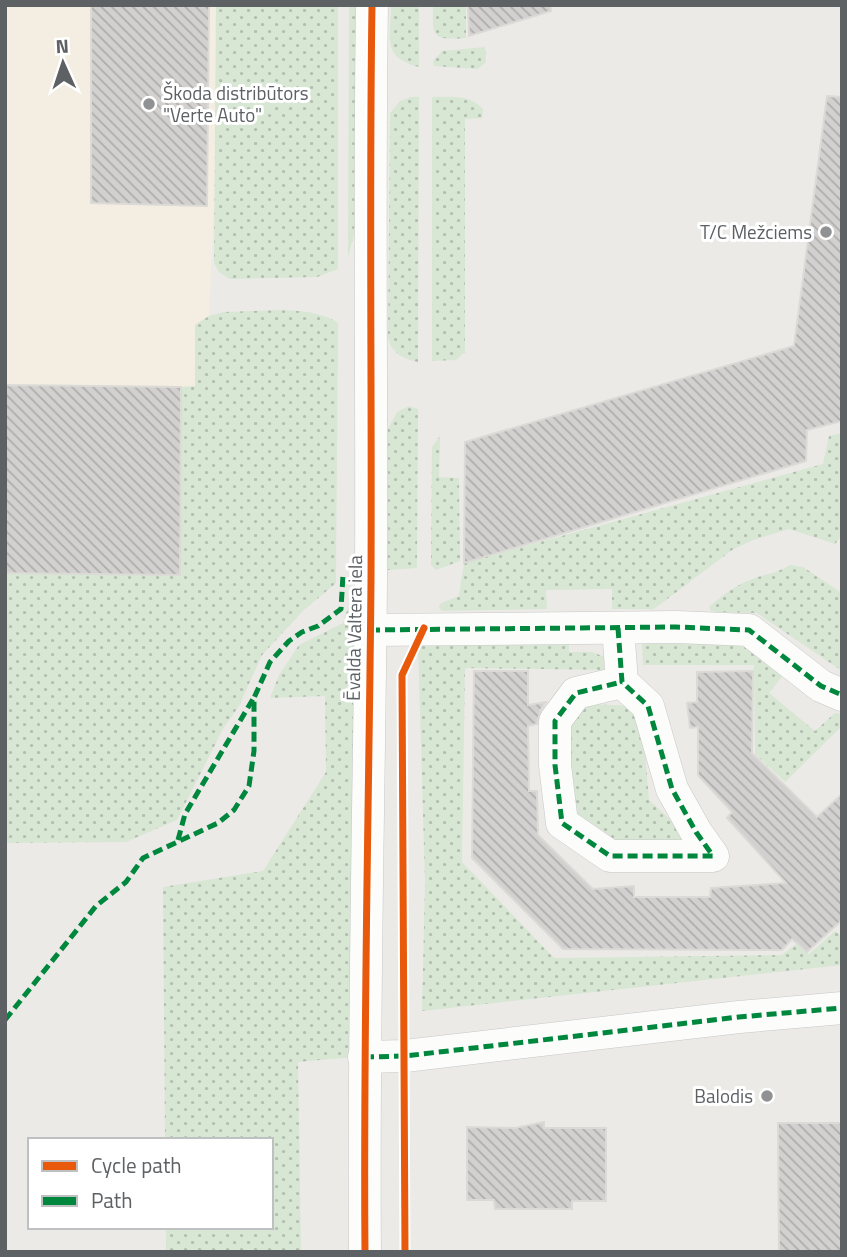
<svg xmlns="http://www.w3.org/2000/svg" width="847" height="1257" font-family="'Titillium Web',sans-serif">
  <defs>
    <pattern id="grass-dots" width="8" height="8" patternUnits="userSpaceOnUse" patternTransform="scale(1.75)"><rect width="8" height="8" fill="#d8e6d4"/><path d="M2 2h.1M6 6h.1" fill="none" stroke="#b2beb0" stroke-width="1.8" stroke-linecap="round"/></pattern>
    <pattern id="building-back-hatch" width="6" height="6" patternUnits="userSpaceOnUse" patternTransform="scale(1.75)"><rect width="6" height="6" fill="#d3d1d0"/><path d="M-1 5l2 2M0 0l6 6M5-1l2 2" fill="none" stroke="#aeadac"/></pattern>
  </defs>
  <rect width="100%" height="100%" fill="#eceae7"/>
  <path fill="#f4eee2" d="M5,5H223L209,316L195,325V386L181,387L180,575L126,842L5,843Z"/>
  <g fill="url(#grass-dots)">
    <path d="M216,5H338V269L317,277L229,279L219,272L214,263Z"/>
    <path d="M349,5H357V224L348,257Z"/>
    <path d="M391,5H419V67C381,57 391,39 391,5Z"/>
    <path d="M433,5H466V38C433,40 432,39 433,5Z"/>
    <path d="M485,47L486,62L478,69L434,66L433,61L442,51Z"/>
    <path d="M411,97H419L418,362C404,359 392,354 388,338L390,113L400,101Z"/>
    <path d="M432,97C452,97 469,94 483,109L482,118L465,119V352L456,360L432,361Z"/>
    <path d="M224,312C256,312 311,304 338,323L336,583L304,610L262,655L239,706L223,729L177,820L126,842L5,843V573L180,574L181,387L195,386V325L209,316Z"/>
    <path d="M409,406L418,409L417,568L388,570V429L397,412Z"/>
    <path d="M842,433V535L835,544L789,529L753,540L732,550L654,609H612V589L546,590L547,609L442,611L439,607L441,603L459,596L464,563L823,464L829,436Z"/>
    <path d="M440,436L439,477L459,478L460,561L436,570L431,565L432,447Z"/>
    <path d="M790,565L803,567L842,593V671L757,613L716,612L711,611L709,607C723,594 739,583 758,577C771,573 779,572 790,565Z"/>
    <path d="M353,591L354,1057L298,1062L301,1252H166V1227H271V1140H165L163,887L263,871L326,772L325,696L270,698L279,675L299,645L343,623Z"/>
    <path d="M692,641L756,648L784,674L769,693L815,731L835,713L842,714V726L785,782L755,754L754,665H643L642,644Z"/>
    <path d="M569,643V652H592L605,657L604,670L465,668L462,862L554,958L782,955L796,944L809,954L835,931L842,936V965L422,1011L425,882L418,644Z"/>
    <path d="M591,704L631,706L644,740L649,800L682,830V847L611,843L570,818L565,723Z"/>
  </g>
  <g fill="url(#building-back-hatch)" stroke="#dbdad6" stroke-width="2">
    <path d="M91,5H209L207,206L91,203Z"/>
    <path d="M468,5H550L551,11L469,36Z"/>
    <path d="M827,96L842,97V421L807,430L806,461L464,563L465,442L794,346Z"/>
    <path d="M5,385L181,387L180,575L5,573Z"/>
    <path d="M474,671H528V705L546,702L540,711L537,724L528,726L529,791H537L538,835L593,889L634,886V897H710L711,888L786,883L727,818L732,812L698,775V727L690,728L687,703L697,702V672L753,671L752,753L817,817L842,794V920L807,952L792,939L782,950L563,949L472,858Z"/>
    <path d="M544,1122V1128H606V1201H572V1209H495L494,1200H467V1127L515,1128Z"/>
    <path d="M778,1123H842V1252H779Z"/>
  </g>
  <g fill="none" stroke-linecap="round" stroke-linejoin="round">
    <defs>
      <g id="minor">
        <path d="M618,628L622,682L648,706L672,789L696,832L713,856H610L562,823L555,765V721L576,693L622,682"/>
        <path d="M370,630L676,627L749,630L821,686L842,695"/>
        <path d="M364,1057L405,1056L739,1017L842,1008"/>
        <path d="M365,1252C363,1028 369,805 371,582C372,389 369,197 372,5"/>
      </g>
    </defs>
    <use href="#minor" stroke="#c7c7c7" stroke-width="33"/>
    <use href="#minor" stroke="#fcfcfb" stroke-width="32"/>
    <g stroke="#00873e" stroke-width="5" stroke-dasharray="10 5" stroke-linecap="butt">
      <path d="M618,628L622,682L648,706L672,789L696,832L713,856H610L562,823L555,765V721L576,693L622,682"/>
      <path d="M370,630L676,627L749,630L821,686L842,695"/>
      <path d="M178,840L185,814L253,699"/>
      <path d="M5,1020L96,906L126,882L143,858L218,823L234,810L249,786L254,751V698L270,662L289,641L302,632L318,626L341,609L343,575"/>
      <path d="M364,1057L405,1056L739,1017L842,1008"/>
    </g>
    <defs>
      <g id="cycleway">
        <path d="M365,1252C363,1028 369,805 371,582C372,389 369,197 372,5"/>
        <path d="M405,1252L402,675L424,628"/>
      </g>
    </defs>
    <use href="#cycleway" stroke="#fff" stroke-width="11"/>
    <use href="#cycleway" stroke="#e8590c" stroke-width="7"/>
  </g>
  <g fill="#8f9192" stroke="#fff" stroke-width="2.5">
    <circle cx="149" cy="104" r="7"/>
    <circle cx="826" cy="232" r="7"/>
    <circle cx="767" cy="1096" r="7"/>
  </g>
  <g text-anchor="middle" stroke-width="6" stroke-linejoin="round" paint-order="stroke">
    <g font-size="19" fill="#5d6164" stroke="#fff" text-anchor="end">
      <text x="163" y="100" text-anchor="start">Škoda distribūtors<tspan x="163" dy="22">"Verte Auto"</tspan></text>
      <text x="812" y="239">T/C Mežciems</text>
      <text x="753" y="1103">Balodis</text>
    </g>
    <g font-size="19" fill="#5d6164" stroke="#fff">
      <text transform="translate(354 628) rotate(-89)" y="7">Ēvalda Valtera iela</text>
    </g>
  </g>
  <rect width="847" height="1257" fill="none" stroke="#5d6164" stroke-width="14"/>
  <rect x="28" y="1138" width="245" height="91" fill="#ffffff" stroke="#bec0c1" stroke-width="2"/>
  <rect x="42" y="1161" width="35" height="10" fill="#e8590c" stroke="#bec0c1" stroke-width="2"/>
  <text x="91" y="1173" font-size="21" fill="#5d6164">Cycle path</text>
  <rect x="42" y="1196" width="35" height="10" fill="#00873e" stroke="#bec0c1" stroke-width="2"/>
  <text x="91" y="1208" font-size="21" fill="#5d6164">Path</text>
  <g transform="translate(63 63) rotate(357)" stroke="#ffffff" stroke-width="5" paint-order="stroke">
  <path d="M0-5L12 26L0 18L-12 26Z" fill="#5d6164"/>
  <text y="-10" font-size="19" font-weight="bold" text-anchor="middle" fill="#5d6164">N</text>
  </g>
</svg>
